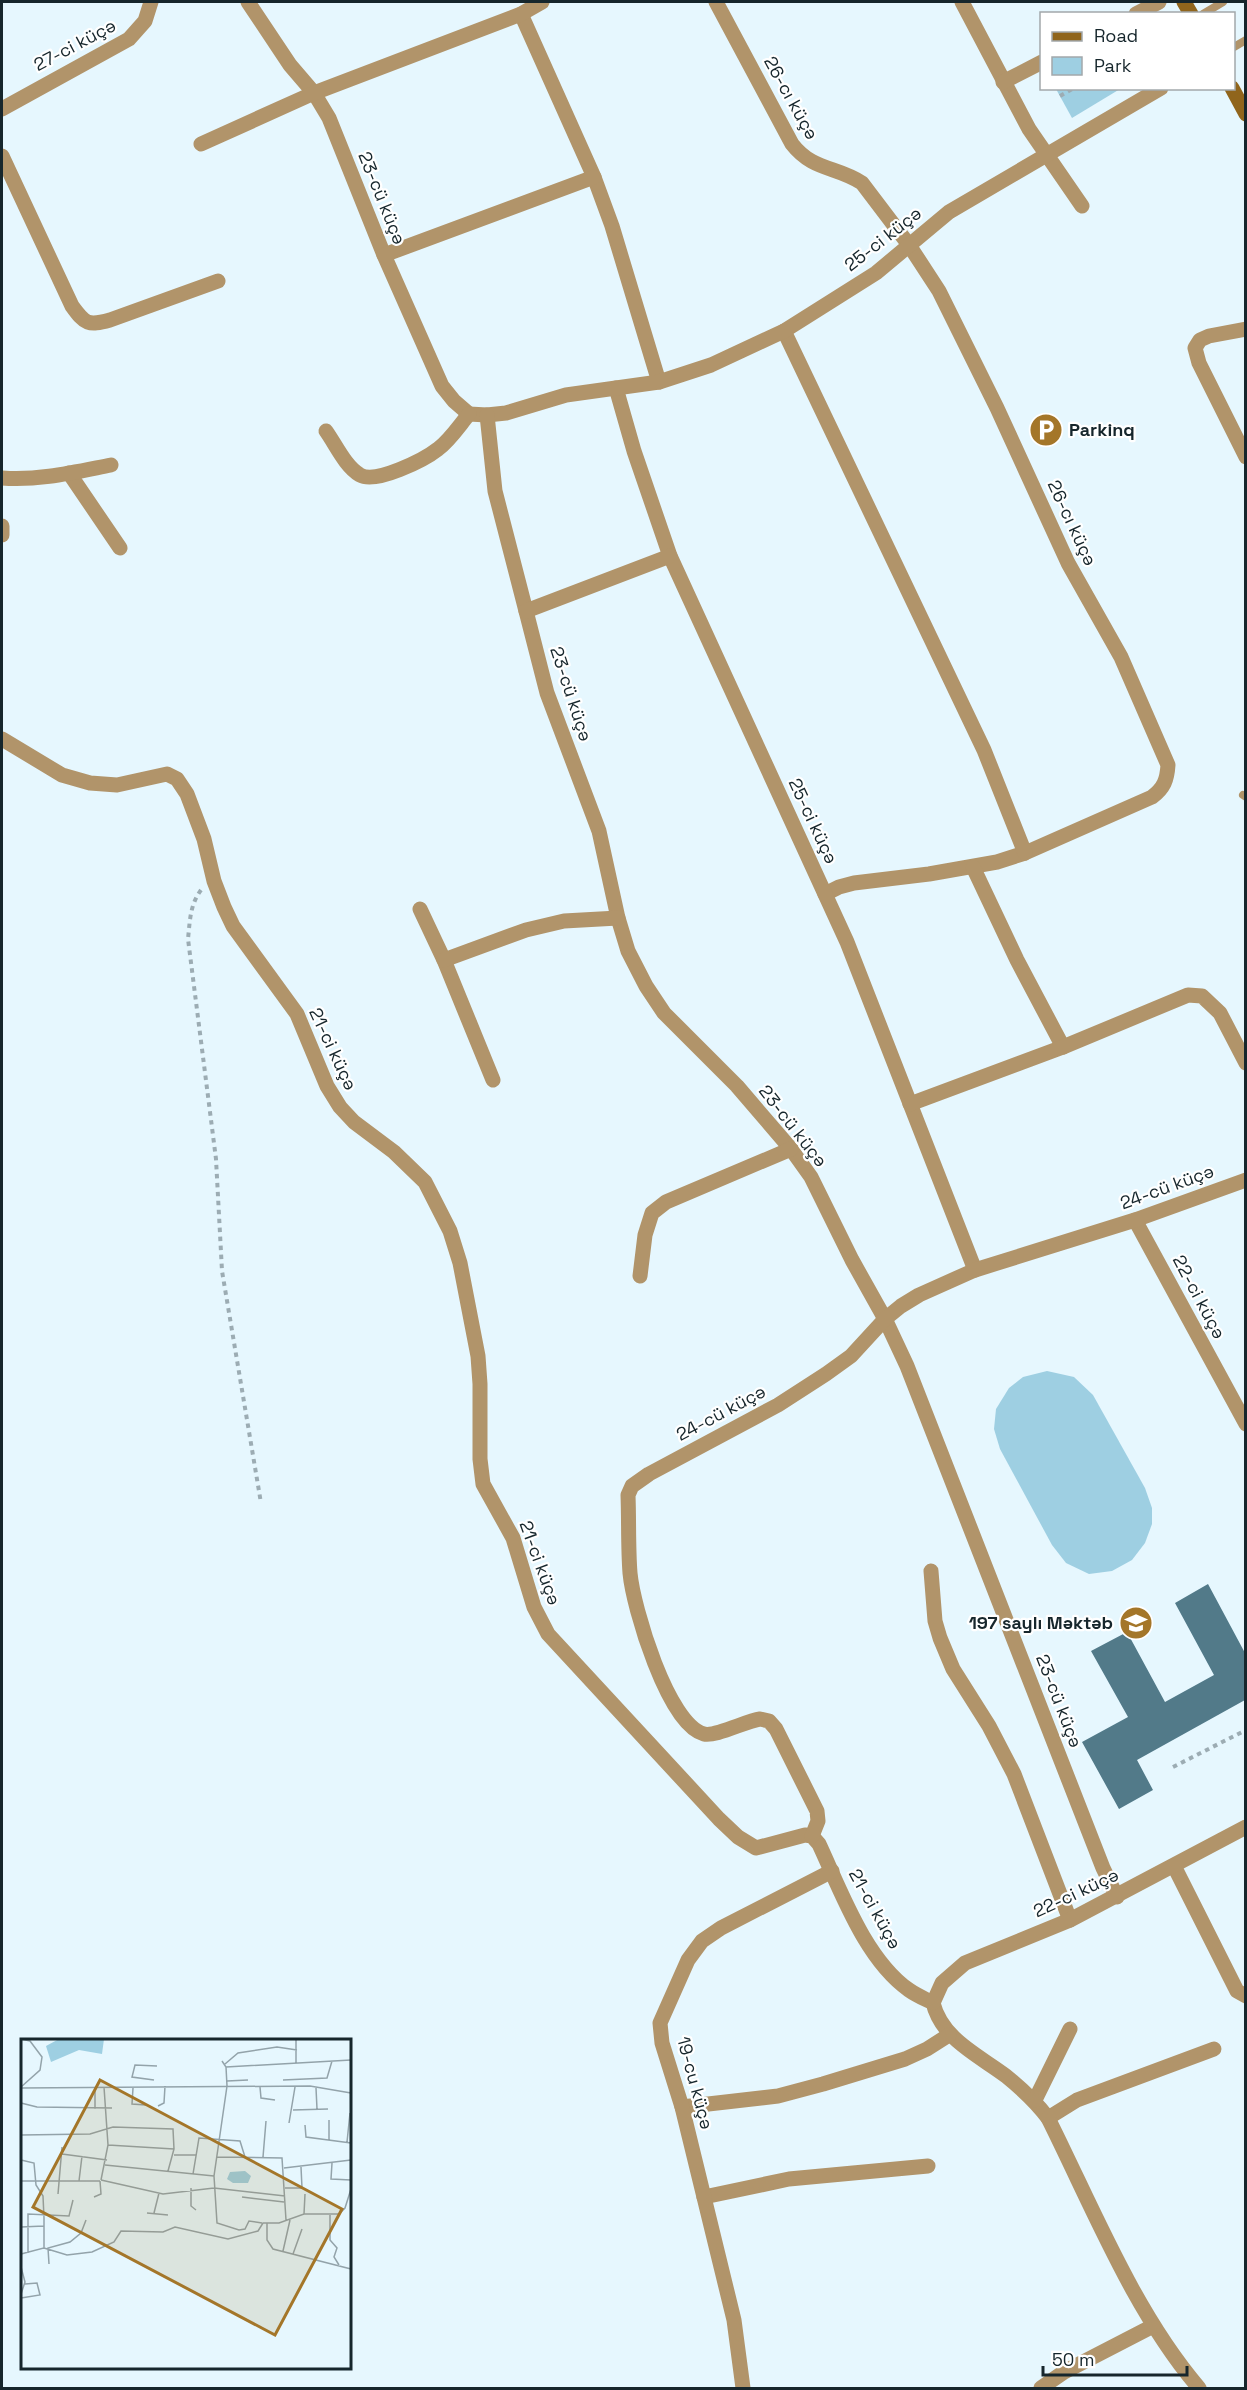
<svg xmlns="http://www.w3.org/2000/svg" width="1247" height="2390" font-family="'Space Grotesk',sans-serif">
  <rect width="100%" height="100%" fill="#e6f7fe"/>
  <g fill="#9ecfe2">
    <path d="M1056,89H1120L1072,118Z"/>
    <path d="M1047,1371L1074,1377L1093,1395L1145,1488L1152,1508V1524L1145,1543L1132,1560L1112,1571L1089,1574L1066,1563L1052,1545L1000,1449L994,1429L996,1409L1009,1388L1023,1377Z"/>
  </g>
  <path fill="#527a89" d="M1208,1584L1245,1653V1700L1137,1760L1153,1790L1119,1809L1082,1742L1128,1717L1091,1651L1127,1632L1165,1702L1214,1675L1175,1603Z"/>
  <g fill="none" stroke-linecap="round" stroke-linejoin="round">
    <g stroke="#9cacb3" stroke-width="4" stroke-dasharray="4.5 4.5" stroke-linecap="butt">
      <path d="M1060,96L1074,88"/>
      <path d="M201,890C190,905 190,920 188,939L216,1159L222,1271L261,1503"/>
      <path d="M1173,1767L1246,1730"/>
    </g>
    <g stroke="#b1946a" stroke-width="8">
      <path d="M1203,14L1223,2"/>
      <path d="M1234,47L1246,40"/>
      <path d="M1243,795L1246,797"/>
    </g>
    <g stroke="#b1946a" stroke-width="15">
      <path d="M248,2L290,65L314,93L329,118L384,255L442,386L454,401L469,414"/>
      <path d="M716,2L792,144C813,171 836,166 862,183L909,245L939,291L997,408L1068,563L1121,657L1168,765C1167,780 1164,788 1152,797L1025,853L997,862L929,874L854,883L839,887L825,894"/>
      <path d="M962,2L1029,129L1082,206"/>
      <path d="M521,14L594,177L612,226L659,382"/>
      <path d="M1136,14L1159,2"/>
      <path d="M1003,82L1042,62"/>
      <path d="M2,109L129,39L145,21L151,2"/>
      <path d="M201,144L314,93L521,14L542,2"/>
      <path d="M2,156L72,306C85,324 88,326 110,320L218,281"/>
      <path d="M384,255L594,177"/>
      <path d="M1246,329L1209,336L1200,340L1195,348L1199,363L1246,457"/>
      <path d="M784,331L984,750L1025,853"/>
      <path d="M616,388L634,451L670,556L847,942L975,1270"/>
      <path d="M469,414L487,415L506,413L566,395L659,382L711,365L784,331L876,273L949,212L1161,88"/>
      <path d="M487,415L495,491L526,611L547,693L599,831L618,918L628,951L646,986L664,1013L737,1086L791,1149L811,1177L852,1260L885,1319L907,1366L1103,1868L1117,1897"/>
      <path d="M326,431C336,445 345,466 360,475C376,484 424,460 438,449C450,440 459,426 469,414"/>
      <path d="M69,473L120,548"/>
      <path d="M2,478C38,481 75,472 111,465"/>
      <path d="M2,526V535"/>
      <path d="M526,611L670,556"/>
      <path d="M2,739L62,775L90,783L117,785L167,774L177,779L187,794L204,839L214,881L224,907L233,926L297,1014L327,1086L340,1107L354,1122L394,1152L425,1182L450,1231L460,1263L478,1356L480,1384V1459L483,1484L513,1538L534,1607L548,1634L719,1819L738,1837L756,1848L805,1835L812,1836L819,1844C841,1891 865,1959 909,1990C916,1995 925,1999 933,2003C942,2039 978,2055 1006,2076C1022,2089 1036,2102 1048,2118C1093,2208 1134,2312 1199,2388"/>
      <path d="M973,867L1017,960L1063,1047"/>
      <path d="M420,909L444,960L493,1080"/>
      <path d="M444,960L526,930L564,921L618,918"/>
      <path d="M910,1104L1063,1047L1188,995L1202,996L1220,1013L1246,1063"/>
      <path d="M1135,1220L1246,1424"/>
      <path d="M640,1276L645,1235L652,1213L666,1202L791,1149"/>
      <path d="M931,1571L935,1621L940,1638L953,1669L989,1726L1014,1774L1070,1920"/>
      <path d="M812,1836L818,1821L817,1811L776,1729L769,1721L760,1719C746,1721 715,1737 704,1734C668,1725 633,1607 630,1573C628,1547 629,1521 628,1495L632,1486L649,1474L778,1405L826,1374L851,1356L885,1319L901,1306L919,1295L975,1270L1135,1220L1246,1180"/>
      <path d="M1174,1866L1237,1991L1246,1996"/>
      <path d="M933,2003L942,1983L965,1963L1070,1920L1246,1827"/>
      <path d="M1035,2100L1070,2029"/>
      <path d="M682,2107L778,2096L823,2084L905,2059L927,2049L949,2035"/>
      <path d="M1048,2118L1077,2100L1214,2049"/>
      <path d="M704,2197L789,2179L928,2166"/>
      <path d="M743,2388L734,2320L682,2107L662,2043L660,2023L688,1960L702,1941L721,1928L832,1871"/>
      <path d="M1041,2388L1064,2372L1153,2326"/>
    </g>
    <g stroke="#90651c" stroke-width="15">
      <path d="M1184,2L1191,14"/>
      <path d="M1232,88L1246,114"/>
    </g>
  </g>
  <defs>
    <symbol id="parking-disc" viewBox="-11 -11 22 22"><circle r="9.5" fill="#a47629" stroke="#fff"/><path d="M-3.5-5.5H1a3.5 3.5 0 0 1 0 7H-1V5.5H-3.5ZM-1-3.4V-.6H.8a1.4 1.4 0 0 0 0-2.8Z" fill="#fff"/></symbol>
    <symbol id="school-disc" viewBox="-11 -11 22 22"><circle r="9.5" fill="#a47629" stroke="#fff"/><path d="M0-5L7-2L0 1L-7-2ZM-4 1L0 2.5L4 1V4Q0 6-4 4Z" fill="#fff"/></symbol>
  </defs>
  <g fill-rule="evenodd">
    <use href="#parking-disc" x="1027" y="411" width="38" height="38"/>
    <use href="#school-disc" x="1117" y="1604" width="38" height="38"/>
  </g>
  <g text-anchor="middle" stroke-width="4.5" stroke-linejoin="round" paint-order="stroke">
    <g font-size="18" fill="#16262c" stroke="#fff">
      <text transform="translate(75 45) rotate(-28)" y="6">27-ci küçə</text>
      <text transform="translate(791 98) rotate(61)" y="6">26-cı küçə</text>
      <text transform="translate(382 198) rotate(68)" y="6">23-cü küçə</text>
      <text transform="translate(883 239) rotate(-38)" y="6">25-ci küçə</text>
      <text transform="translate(1072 523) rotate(65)" y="6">26-cı küçə</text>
      <text transform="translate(571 694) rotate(72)" y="6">23-cü küçə</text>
      <text transform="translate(813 821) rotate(65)" y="6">25-ci küçə</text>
      <text transform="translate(333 1049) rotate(65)" y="6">21-ci küçə</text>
      <text transform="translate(793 1126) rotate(52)" y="6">23-cü küçə</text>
      <text transform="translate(1167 1187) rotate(-20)" y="6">24-cü küçə</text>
      <text transform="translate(1199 1297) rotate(62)" y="6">22-ci küçə</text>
      <text transform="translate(721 1413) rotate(-28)" y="6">24-cü küçə</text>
      <text transform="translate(540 1563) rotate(70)" y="6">21-ci küçə</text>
      <text transform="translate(1059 1701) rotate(69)" y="6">23-cü küçə</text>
      <text transform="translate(1076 1893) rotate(-25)" y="6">22-ci küçə</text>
      <text transform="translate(875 1909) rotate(61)" y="6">21-ci küçə</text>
      <text transform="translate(695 2083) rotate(75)" y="6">19-cu küçə</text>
    </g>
    <g font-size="18" font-weight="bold" fill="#16262c" stroke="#fff" text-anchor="start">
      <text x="1069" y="436">Parkinq</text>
      <text x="1113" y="1629" text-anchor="end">197 saylı Məktəb</text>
    </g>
  </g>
  <g transform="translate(21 2039)">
    <rect width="330" height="330" fill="#e6f7fe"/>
    <path d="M38,0H83L81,15L58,11L30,23L25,7ZM224,132L230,137L227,144H212L206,140L209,133Z" fill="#9ecfe2"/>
    <path fill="none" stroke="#93a3aa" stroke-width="1.5" d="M0,0L9,2L21,18L19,31L0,48M275,0V24M201,22L205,28L206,47L193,137L196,184L218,191L224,190L228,182L241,184M204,25L217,14L256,8L276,11M205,28L330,21M133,41L111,38L114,26L136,27M262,41L306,39L311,22M206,42L227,41M239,48L240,59L254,61M0,49L289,47L330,54M112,49L111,65L125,66M295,49L296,70M0,64L16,68L91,69M137,67L143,64L144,47M74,70V48M272,71L307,70M308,81V101M268,84L274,48M284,86L285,98L330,104M0,96L69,95L92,88L152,90L153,110L147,132M326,103L329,74M87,106L153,110M41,115L86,121M153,116H175M196,118L261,119L265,181M242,118L245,82M0,121L13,124L15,146L22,157L23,179V209L0,215M311,124L310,140L330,141M84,126L193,137M263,129L330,121M172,135L178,99L219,102L224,118M80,141L142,155L193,149L264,157M80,141L87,106L83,48M0,142H79M58,142L61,117M170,149V167L175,171M264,149H281L280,128M37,155L41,108M73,158L80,155L79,142M221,158L263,163M126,174L147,176M133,174L138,154M283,175L284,155M309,176V201L316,209L313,218L318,226M246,184V201L252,210L330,230M0,188L23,187M23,209L46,216L71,213L93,203L100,192L142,193L154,188L207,200L237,192L242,184H258L283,175H318L324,169L330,150M262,212L269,181M7,214V175L48,177L52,161M272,215L281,190M28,225L27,209L49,203L60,194L65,181M0,228L4,243L0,255M0,259L19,256L16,244L4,245"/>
    <path fill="#a47629" fill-opacity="0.15" stroke="#a47629" stroke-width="3" d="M79,41L321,170L254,296L12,168Z"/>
    <rect width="330" height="330" fill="none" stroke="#16262c" stroke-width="3"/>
  </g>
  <rect width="1247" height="2390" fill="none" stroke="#16262c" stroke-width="6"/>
  <rect x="1040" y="12" width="195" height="78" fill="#ffffff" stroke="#a2a8ab" stroke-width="1.5"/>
  <rect x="1052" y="32" width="30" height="9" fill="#90651c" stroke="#a2a8ab" stroke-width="1.5"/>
  <text x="1094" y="42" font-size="18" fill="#16262c">Road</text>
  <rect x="1052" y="57" width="30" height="18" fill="#9ecfe2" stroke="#a2a8ab" stroke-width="1.5"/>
  <text x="1094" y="72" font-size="18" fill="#16262c">Park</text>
  <path d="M1043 2366v9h144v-9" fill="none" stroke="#16262c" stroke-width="3"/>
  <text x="1052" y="2366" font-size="18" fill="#16262c" stroke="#ffffff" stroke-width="4.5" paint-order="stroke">50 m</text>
</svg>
